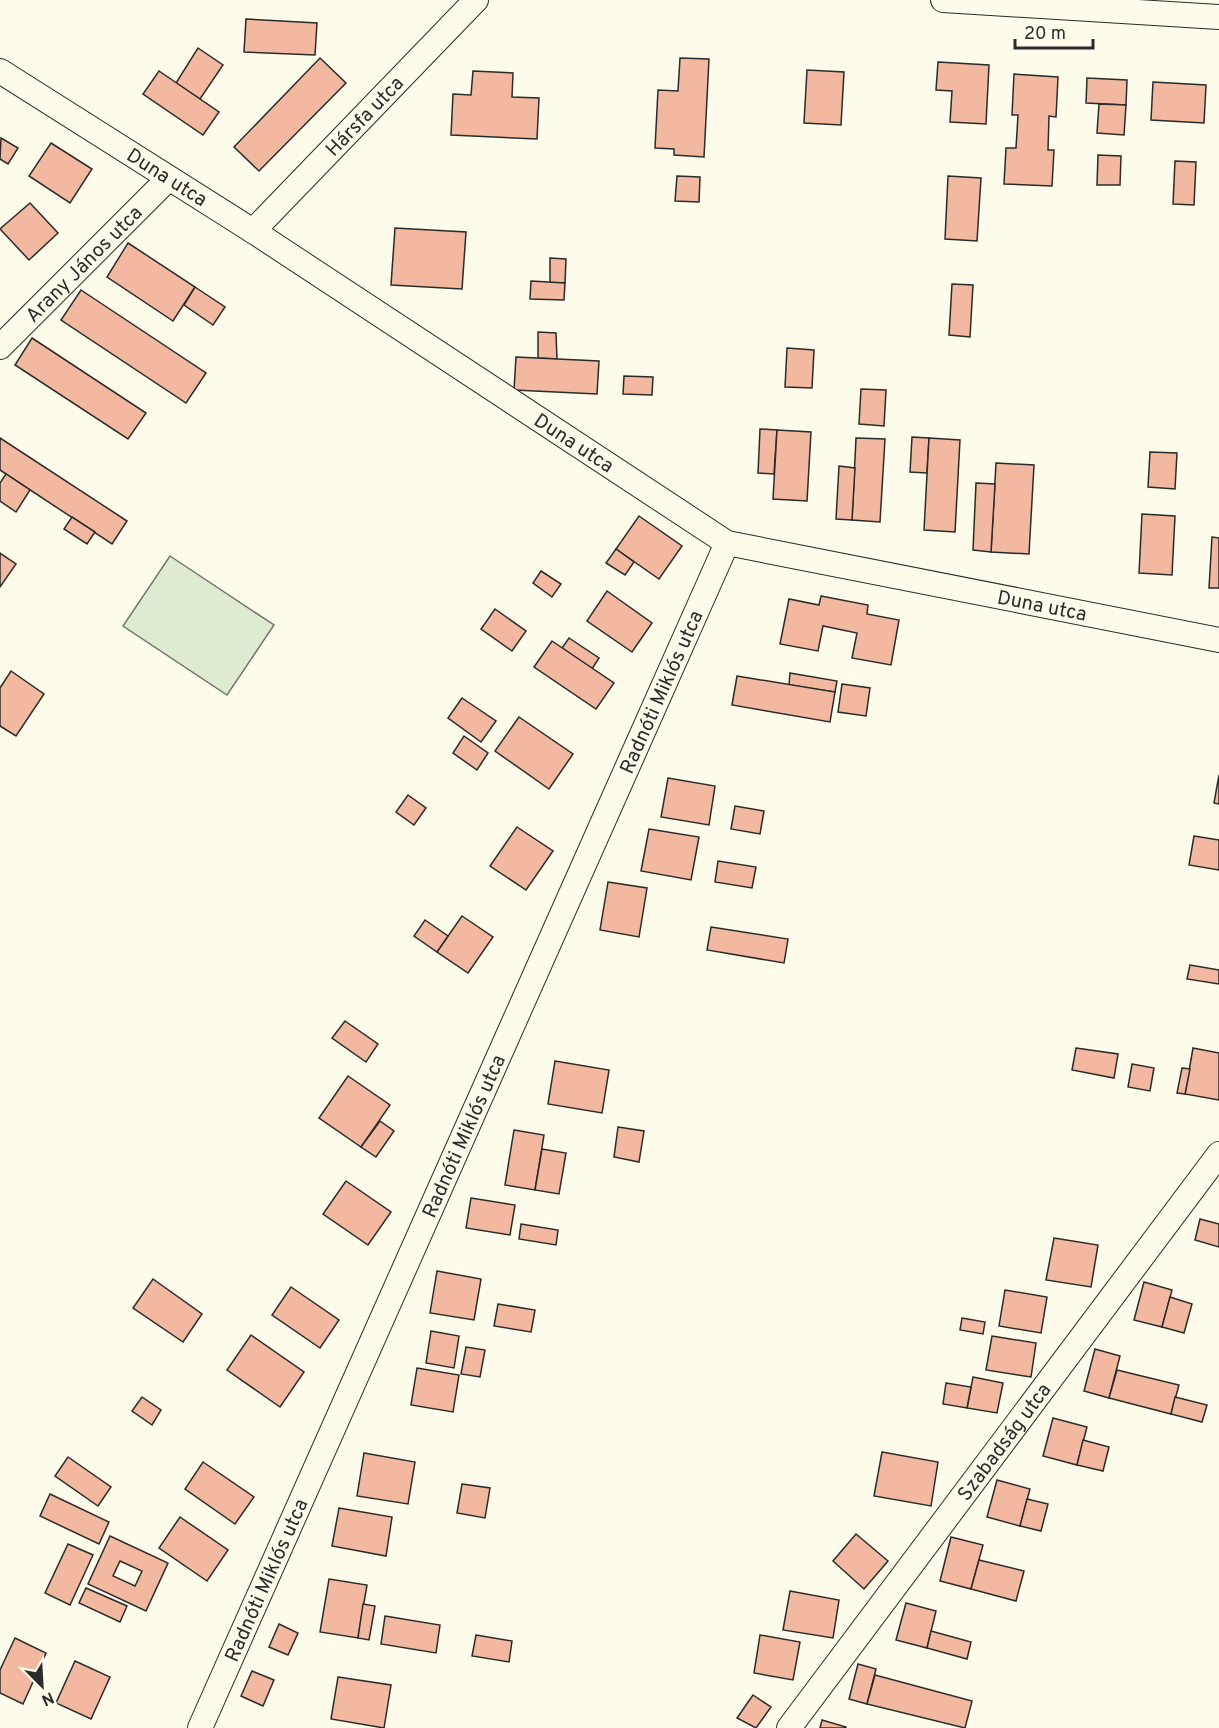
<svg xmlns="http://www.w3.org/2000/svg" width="1219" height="1728" font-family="Overpass,sans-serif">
  <rect width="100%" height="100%" fill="#fdfbea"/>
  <path fill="#deebd1" stroke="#74746e" stroke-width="1.5" d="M170,556L274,625L227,695L123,626Z"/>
  <g fill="#f2b8a0" stroke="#2b2b2b" stroke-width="1.5" fill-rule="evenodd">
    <path d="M246,19L317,23L315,55L244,52Z"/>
    <path d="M198,48L223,65L200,99L176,83Z"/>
    <path d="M320,58L346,83L259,171L234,147Z"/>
    <path d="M680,58L709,59L704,157L674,155V149L655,148L658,90L678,91Z"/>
    <path d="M938,62L989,65L986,124L950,122L952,91L936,90Z"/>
    <path d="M807,70L844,72L841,125L804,123Z"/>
    <path d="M159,71L219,112L203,135L143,94Z"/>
    <path d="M473,71L513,73L512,97L539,98L537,139L451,135L453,94L471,95Z"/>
    <path d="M1014,74L1058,77L1056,117L1049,116L1048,150H1054L1052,186L1004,184L1006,148H1016L1018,115H1012Z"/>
    <path d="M1087,78L1127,80L1126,105L1086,103Z"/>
    <path d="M1153,82L1206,85L1204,123L1151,120Z"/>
    <path d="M1099,104L1126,105L1124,135L1097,133Z"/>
    <path d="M1,138L18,148L8,164L0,159Z"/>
    <path d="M51,143L92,169L70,203L29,176Z"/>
    <path d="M1098,155L1121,156L1120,185H1097Z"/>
    <path d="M1175,161L1196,162L1194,205L1173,204Z"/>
    <path d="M677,176L700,177L699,202L675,201Z"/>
    <path d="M948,176L981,178L977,241L945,239Z"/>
    <path d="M30,203L58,233L29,260L0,229Z"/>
    <path d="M395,228L466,232L462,289L391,285Z"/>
    <path d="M128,243L195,287L173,321L107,277Z"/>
    <path d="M550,258L566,259L565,283H550Z"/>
    <path d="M531,281L565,283L564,300L530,299Z"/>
    <path d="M952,284L973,285L970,337L949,335Z"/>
    <path d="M195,287L225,307L213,325L184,305Z"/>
    <path d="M81,290L206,373L186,403L61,320Z"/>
    <path d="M538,332L556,333L557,359L538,358Z"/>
    <path d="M32,338L146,413L128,439L15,365Z"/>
    <path d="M787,348L814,350L812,388L785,387Z"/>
    <path d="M516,357L599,361L597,394L514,390Z"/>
    <path d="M624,376L653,377L652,395L623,394Z"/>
    <path d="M861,389L886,390L884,426L859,424Z"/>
    <path d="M760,429L777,430L774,474L758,473Z"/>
    <path d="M777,430L811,432L807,501L773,499Z"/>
    <path d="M912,437L929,438L927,473L910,472Z"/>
    <path d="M0,438L127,521L112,544L0,470Z"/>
    <path d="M856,438L885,439L880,522L852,520Z"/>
    <path d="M929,438L960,440L955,532L924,530Z"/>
    <path d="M1150,452L1177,453L1175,489L1148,487Z"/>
    <path d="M996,463L1034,465L1029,554L991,552Z"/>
    <path d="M839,466L855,468L852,520L836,519Z"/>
    <path d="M6,474L30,490L16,512L0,501V483Z"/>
    <path d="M976,483L995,484L991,552L973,550Z"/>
    <path d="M1142,514L1175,516L1172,575L1139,573Z"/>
    <path d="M639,516L682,546L659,579L616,549Z"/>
    <path d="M72,517L95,532L87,544L64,529Z"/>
    <path d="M1212,537L1219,538V588H1209Z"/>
    <path d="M616,549L634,562L625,575L606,563Z"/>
    <path d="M0,553L16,564L0,587Z"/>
    <path d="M541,571L561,584L552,597L533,583Z"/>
    <path d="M607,591L652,623L632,652L587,621Z"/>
    <path d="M821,596L868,605L867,614L899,620L891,665L852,658L857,633L823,626L818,651L780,644L789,599L819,605Z"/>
    <path d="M495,609L526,631L512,651L481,629Z"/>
    <path d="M569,638L599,658L592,669L562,648Z"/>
    <path d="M552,641L614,683L596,709L534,667Z"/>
    <path d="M11,671L44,694L16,736L0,726V688Z"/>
    <path d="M790,673L837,681L835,692L789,685Z"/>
    <path d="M737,676L835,692L830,722L732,705Z"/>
    <path d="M842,684L870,688L866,716L838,712Z"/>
    <path d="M462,698L496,721L481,742L448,718Z"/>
    <path d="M519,717L573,754L549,789L495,751Z"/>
    <path d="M464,736L488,753L477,770L453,753Z"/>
    <path d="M1219,775V804L1214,803Z"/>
    <path d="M668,778L715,786L709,825L661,817Z"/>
    <path d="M408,795L426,808L414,825L396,812Z"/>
    <path d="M735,806L764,811L760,834L731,829Z"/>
    <path d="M517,827L553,851L526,890L490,866Z"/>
    <path d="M649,829L699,837L691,880L641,871Z"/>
    <path d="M1194,836L1219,840V870L1189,865Z"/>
    <path d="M718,861L756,867L752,888L715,882Z"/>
    <path d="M608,882L647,888L639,937L600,930Z"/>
    <path d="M462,916L493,937L468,973L437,952Z"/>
    <path d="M425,920L448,936L437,952L414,936Z"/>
    <path d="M711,927L788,939L784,963L707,950Z"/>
    <path d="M1190,965L1219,970V984L1187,979Z"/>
    <path d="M345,1021L378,1044L366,1062L332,1038Z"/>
    <path d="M1076,1048L1118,1054L1114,1078L1072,1070Z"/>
    <path d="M1193,1048L1219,1053V1100L1185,1094Z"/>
    <path d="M555,1061L609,1070L602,1113L548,1104Z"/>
    <path d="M1132,1064L1154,1068L1150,1091L1128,1087Z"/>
    <path d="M1182,1068L1190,1069L1185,1094L1177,1093Z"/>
    <path d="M348,1076L390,1105L361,1147L319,1118Z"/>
    <path d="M380,1121L394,1131L376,1157L361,1147Z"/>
    <path d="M618,1127L644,1131L639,1162L614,1157Z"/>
    <path d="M514,1130L544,1135L535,1190L505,1185Z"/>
    <path d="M542,1149L566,1153L559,1194L535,1190Z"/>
    <path d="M346,1181L391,1212L368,1245L323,1214Z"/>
    <path d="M471,1198L515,1205L510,1235L466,1228Z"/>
    <path d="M1200,1219L1219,1224V1247L1195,1240Z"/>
    <path d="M521,1224L558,1230L556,1245L519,1239Z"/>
    <path d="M1054,1238L1098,1245L1091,1287L1046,1280Z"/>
    <path d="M437,1271L481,1279L474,1320L430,1313Z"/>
    <path d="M153,1279L202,1314L183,1342L133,1308Z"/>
    <path d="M1144,1282L1172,1290L1162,1327L1134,1320Z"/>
    <path d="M291,1287L339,1320L320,1348L272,1315Z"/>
    <path d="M1005,1290L1047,1297L1041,1333L999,1326Z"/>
    <path d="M1170,1297L1192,1304L1184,1333L1162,1327Z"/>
    <path d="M498,1304L535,1310L531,1332L494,1326Z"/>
    <path d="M962,1318L985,1322L983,1334L960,1330Z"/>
    <path d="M431,1331L459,1336L454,1368L426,1363Z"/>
    <path d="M251,1335L304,1372L280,1407L227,1370Z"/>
    <path d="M992,1336L1036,1343L1031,1377L986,1370Z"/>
    <path d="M466,1347L485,1350L480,1377L461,1374Z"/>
    <path d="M1095,1349L1120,1356L1109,1398L1084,1391Z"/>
    <path d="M417,1368L459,1375L453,1412L411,1405Z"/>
    <path d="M1117,1370L1179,1385L1171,1414L1109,1398Z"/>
    <path d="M973,1377L1003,1383L997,1413L967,1408Z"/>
    <path d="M946,1383L971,1387L967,1408L943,1404Z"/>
    <path d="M142,1397L161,1410L152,1425L132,1411Z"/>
    <path d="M1175,1397L1207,1405L1202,1422L1171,1414Z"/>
    <path d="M1053,1418L1087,1427L1077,1465L1043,1456Z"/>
    <path d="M1083,1440L1109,1447L1103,1471L1077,1465Z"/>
    <path d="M882,1452L938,1462L931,1506L874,1496Z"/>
    <path d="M364,1453L415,1462L408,1504L357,1496Z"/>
    <path d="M68,1457L111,1487L98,1506L55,1476Z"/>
    <path d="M203,1462L254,1497L235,1524L185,1489Z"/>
    <path d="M997,1480L1030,1489L1020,1526L987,1517Z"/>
    <path d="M462,1484L490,1488L485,1518L457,1513Z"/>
    <path d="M50,1494L109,1522L99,1544L40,1516Z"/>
    <path d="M1027,1499L1048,1504L1041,1531L1020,1526Z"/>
    <path d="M339,1508L392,1517L386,1556L332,1546Z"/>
    <path d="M180,1517L228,1550L207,1581L159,1548Z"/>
    <path d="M856,1534L888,1561L864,1589L833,1561Z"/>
    <path d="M110,1536L168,1563L146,1611L88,1584ZM120,1561L142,1571L135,1586L113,1576Z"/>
    <path d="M951,1537L983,1545L971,1589L940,1581Z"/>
    <path d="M68,1544L93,1555L70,1605L45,1593Z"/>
    <path d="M979,1560L1024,1571L1016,1601L971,1589Z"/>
    <path d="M329,1579L367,1585L358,1638L320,1632Z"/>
    <path d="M86,1588L127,1606L120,1622L79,1603Z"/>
    <path d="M790,1591L839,1600L833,1638L783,1630Z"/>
    <path d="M906,1603L936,1611L927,1648L896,1640Z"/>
    <path d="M363,1604L375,1606L369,1640L358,1638Z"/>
    <path d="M385,1616L440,1625L436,1653L381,1644Z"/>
    <path d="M279,1624L298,1633L288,1655L269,1647Z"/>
    <path d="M931,1631L971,1642L967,1659L927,1648Z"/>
    <path d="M476,1635L512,1641L509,1662L472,1656Z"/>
    <path d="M760,1635L800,1642L793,1680L754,1673Z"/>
    <path d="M15,1638L46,1653L23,1704L0,1693V1670Z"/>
    <path d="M75,1661L110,1677L91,1719L56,1703Z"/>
    <path d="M858,1664L876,1669L867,1704L849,1699Z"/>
    <path d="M252,1671L274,1680L263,1706L241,1696Z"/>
    <path d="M875,1675L972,1701L965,1728L867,1704Z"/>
    <path d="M338,1677L391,1685L384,1728L331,1719Z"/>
    <path d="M753,1695L771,1707L756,1728L737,1718Z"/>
    <path d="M822,1720L846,1727V1728H820Z"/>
  </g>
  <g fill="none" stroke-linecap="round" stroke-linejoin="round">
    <defs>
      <g id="street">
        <path d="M943,0L1219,17"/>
        <path id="s1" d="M0,71L253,231L727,543L1219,640"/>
        <path id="s2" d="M253,231L476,0"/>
        <path id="s3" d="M0,347L168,179"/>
        <path id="s4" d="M200,1728L727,543"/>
        <path id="s5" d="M789,1728L1219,1154"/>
      </g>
    </defs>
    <use href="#street" stroke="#2b2b2b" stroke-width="26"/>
    <use href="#street" stroke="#fdfbea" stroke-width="24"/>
  </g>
  <g text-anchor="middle" stroke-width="4.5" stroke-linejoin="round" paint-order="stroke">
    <g font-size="20" fill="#2b2b2b" stroke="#fdfbea">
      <text dy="7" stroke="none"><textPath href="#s2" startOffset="160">Hársfa utca</textPath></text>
      <text dy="7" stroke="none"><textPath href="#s1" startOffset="198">Duna utca</textPath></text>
      <text dy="7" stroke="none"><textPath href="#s3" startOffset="118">Arany János utca</textPath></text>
      <text dy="7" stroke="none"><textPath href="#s1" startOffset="684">Duna utca</textPath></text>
      <text dy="7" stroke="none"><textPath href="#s1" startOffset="1188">Duna utca</textPath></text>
      <text dy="7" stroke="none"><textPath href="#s4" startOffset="1134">Radnóti Miklós utca</textPath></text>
      <text dy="7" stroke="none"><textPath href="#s4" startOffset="648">Radnóti Miklós utca</textPath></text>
      <text dy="7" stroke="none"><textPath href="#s5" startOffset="358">Szabadság utca</textPath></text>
      <text dy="7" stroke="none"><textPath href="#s4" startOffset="162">Radnóti Miklós utca</textPath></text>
    </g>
  </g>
  <g transform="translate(42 1686) rotate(156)" stroke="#fdfbea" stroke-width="4.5" paint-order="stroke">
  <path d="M0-4.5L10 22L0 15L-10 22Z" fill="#2b2b2b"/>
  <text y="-9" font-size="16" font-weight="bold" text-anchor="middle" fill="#2b2b2b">N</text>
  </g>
  <path d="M1015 39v9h78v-9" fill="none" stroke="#2b2b2b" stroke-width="3"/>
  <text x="1024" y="39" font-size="18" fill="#2b2b2b" stroke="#fdfbea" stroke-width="4.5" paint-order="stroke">20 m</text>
</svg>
